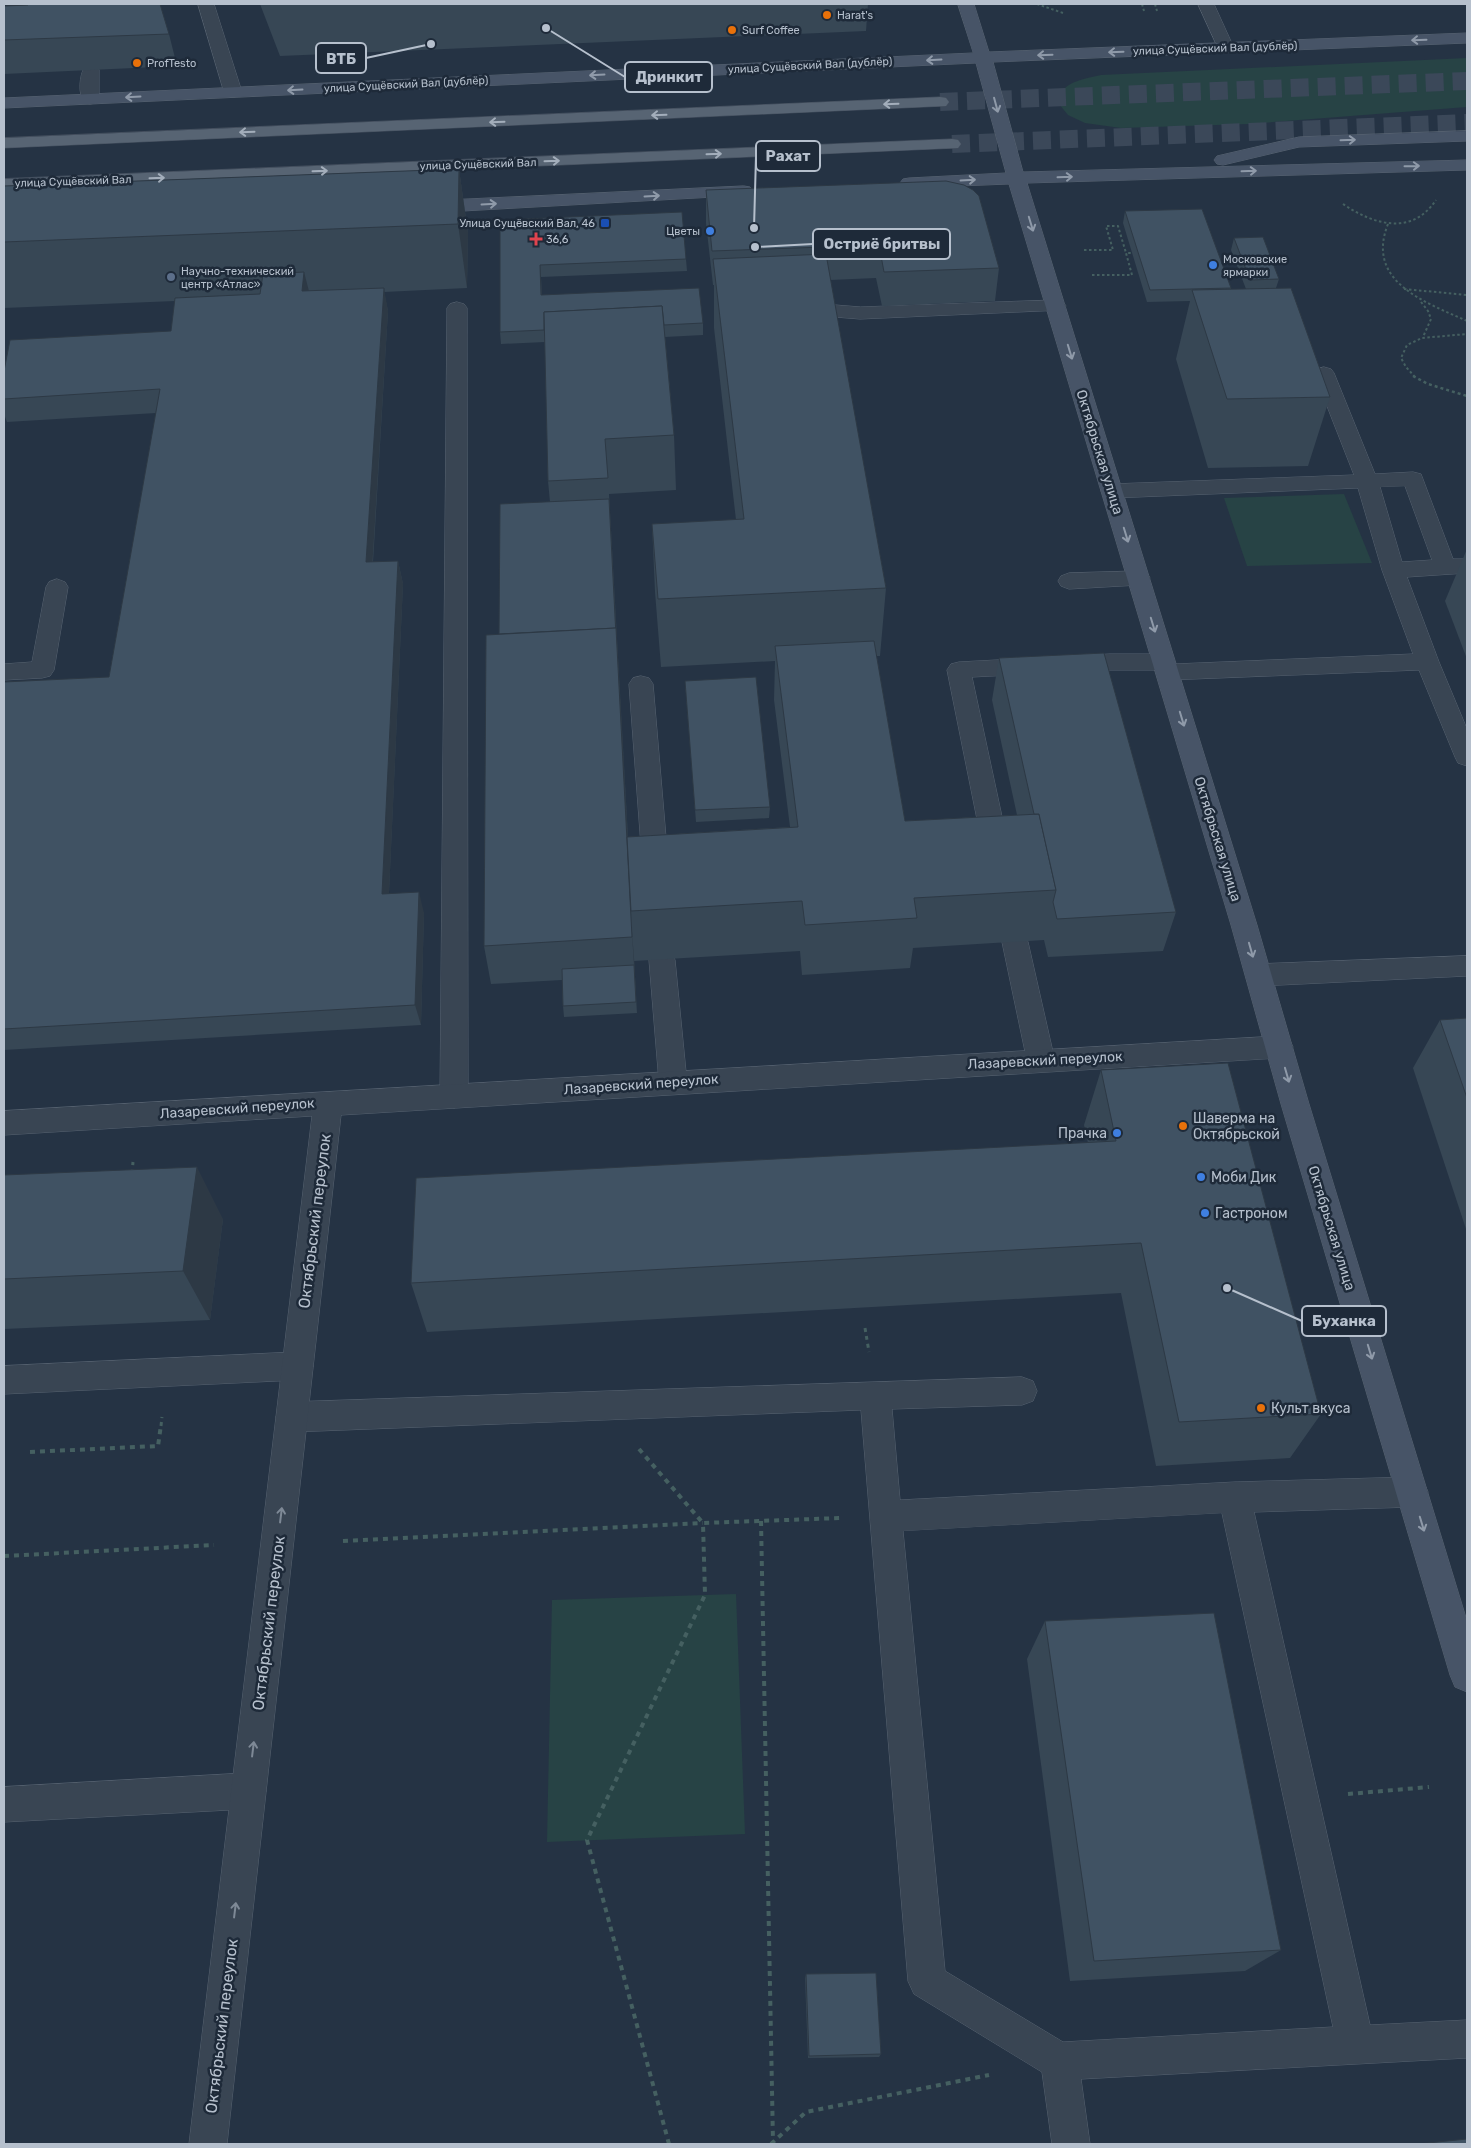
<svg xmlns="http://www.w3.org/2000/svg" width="1471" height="2148" font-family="Rubik,sans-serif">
  <rect width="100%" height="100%" fill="#253344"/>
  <g fill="#274345">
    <path d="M1467,58V107L1249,124L1121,128L1085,123L1068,115L1059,104C1058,82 1084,79 1101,75Z"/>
    <path d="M1344,494L1372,563L1247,566L1224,498Z"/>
    <path d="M736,1594L745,1834L547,1842L552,1600Z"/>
  </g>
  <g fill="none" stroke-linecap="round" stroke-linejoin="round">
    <g stroke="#3b4859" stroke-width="18" stroke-dasharray="18 9" stroke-linecap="butt">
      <path d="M940,102L1467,81"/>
      <path d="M952,144L1467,123"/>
    </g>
    <defs>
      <g id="lane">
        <path d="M1198,4H1214L1234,48L1232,52H1220Z"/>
        <path d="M91,65L97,66L99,70V99L96,103L90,104L84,103C78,94 79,75 85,66Z"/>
        <path d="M1056,300L1063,302L1066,306L1063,310L860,319L798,314L791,312L788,308L791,304L798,302L860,307Z"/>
        <path d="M457,302L464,304L467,308L468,1096L464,1104L454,1108L444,1104L440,1096L447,308L450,304Z"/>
        <path d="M1324,367L1331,369L1334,373L1375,474L1413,472L1421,474L1453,559H1467V573L1407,577L1439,662L1467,729V766L1458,763L1455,757L1419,670L1168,680L1160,678L1156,672L1157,670H1110L972,677L1010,854L1006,861L997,864L988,861L984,854L947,670L951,664L959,662L1110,654H1164L1172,656L1175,664L1413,654L1382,570L1358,488L1112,498L1104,496L1101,491L1104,486L1112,484L1354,475L1314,373L1317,369ZM1405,486L1432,560L1402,562L1380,487Z"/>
        <path d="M1139,571L1147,573L1150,578L1147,583L1139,585L1069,589L1061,586L1058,581L1061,576L1069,573Z"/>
        <path d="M57,579L65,582L68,587L54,670L50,676L42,678L4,680V664L32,662L46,587L49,582Z"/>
        <path d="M641,676L649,678L653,684L669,873L665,880L656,883L647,880L643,873L629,684L633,678Z"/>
        <path d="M1015,932L1024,935L1028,942L1055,1061L1051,1069L1041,1072L1031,1069L1027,1061L1002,942L1006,935Z"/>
        <path d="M662,950L671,953L675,960L687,1082L683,1090L673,1093L663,1090L659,1082L649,960L653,953Z"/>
        <path d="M298,1352L309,1356L313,1366L309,1376L298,1380L4,1394V1366Z"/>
        <path d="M1022,1377L1033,1381L1037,1391L1033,1401L1022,1405L892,1409L900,1500L1235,1482L1412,1477L1423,1481L1428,1492L1423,1503L1412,1507L1254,1512L1370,2025L1467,2020V2058L1081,2079L1090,2144H1052L1042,2072L914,1994L908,1981L861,1410L292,1432L281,1427L276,1417L281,1407L292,1402ZM1222,1513L1333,2027L1063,2042L945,1971L903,1531Z"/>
        <path d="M248,1773L260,1779L266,1791L260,1803L248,1809L4,1822V1787Z"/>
      </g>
      <g id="street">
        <path d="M198,4H214L242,92L239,96L233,97L227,96L224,92Z"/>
        <path d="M1467,956V976L1259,986L1250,982L1246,975L1250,968L1259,964Z"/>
        <path d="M1279,1036L1289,1039L1293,1047L1289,1055L1279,1058L341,1115L227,2144H189L312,1116L4,1135V1111Z"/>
      </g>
      <g id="secondary">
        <path d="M958,4H974L989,52L1467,33V43L993,62L1023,172L1467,160V170L1027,183L1257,925L1309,1104L1467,1621V1692L1455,1687L1450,1675L1281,1104L1231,925L1009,184L909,188L903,187L900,183L903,179L909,178L1006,173L976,63L4,108V98L973,53Z"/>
        <path d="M1467,131V141L1299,147L1223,165L1217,164L1214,160L1217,156L1299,137Z"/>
        <path d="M744,186L750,187L753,191L750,195L427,213L420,211L418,207L420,203L427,201Z"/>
      </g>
      <g id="primary">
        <path d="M940,97L946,98L949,102L946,106L4,148V138Z"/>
        <path d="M952,139L958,140L961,144L958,148L4,189V179Z"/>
      </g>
    </defs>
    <use href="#lane" stroke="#576371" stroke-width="1"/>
    <use href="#street" stroke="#576371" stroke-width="1"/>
    <use href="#secondary" stroke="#576371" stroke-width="1"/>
    <use href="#primary" stroke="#434e5d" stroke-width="1"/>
    <g stroke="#456061" stroke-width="2" stroke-dasharray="2.5 2.5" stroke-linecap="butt">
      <path d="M1037,4L1063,13"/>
      <path d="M1142,4L1144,11"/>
      <path d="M1155,4L1157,11"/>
      <path d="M1343,204C1374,225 1412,236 1436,200"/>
      <path d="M1388,224C1365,282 1425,302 1467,321"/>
      <path d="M1084,250H1113L1106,226H1118L1126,253"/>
      <path d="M1092,275H1132L1126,253H1132"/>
      <path d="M1404,289L1467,295"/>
      <path d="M1421,302L1428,311L1431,319L1423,337"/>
      <path d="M1415,377L1406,367L1401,358L1407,345L1422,338L1467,334"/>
    </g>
    <path stroke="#456061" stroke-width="2.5" stroke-dasharray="3 3" stroke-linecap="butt" d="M1413,376L1428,384L1467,396"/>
    <g stroke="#456061" stroke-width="3" stroke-dasharray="4 4" stroke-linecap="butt">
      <path d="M132,1173L133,1162"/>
      <path d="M865,1328L869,1352"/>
      <path d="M161,1426L162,1417"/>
    </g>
    <g stroke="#456061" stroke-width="4" stroke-dasharray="5 5" stroke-linecap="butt">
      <path d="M639,1449L702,1522"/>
      <path d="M30,1452L158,1446L161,1425"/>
      <path d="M761,1521L773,2142"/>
      <path d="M343,1541L703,1523"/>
      <path d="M4,1556L214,1545"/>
      <path d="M1348,1794L1429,1787"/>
      <path d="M669,2144L587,1840L705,1595L703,1523L841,1518"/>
      <path d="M771,2144L806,2112L989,2075"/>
    </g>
    <use href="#lane" fill="#394553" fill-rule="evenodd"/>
    <use href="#street" fill="#394553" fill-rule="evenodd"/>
    <use href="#secondary" fill="#475467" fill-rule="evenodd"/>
    <use href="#primary" fill="#576473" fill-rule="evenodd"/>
  </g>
  <g fill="#374755">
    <path d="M260,4H868L866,31L280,56Z"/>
    <path d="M4,6L169,34L177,66L4,74Z"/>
    <path d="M459,169L468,233L467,288L384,292L388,311L373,562L398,561L403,584L389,893L424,913L421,1025L4,1050V682L109,677L156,413L7,422L4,414V371L171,331L175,301L4,308V186Z"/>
    <path d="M706,190L999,268L995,301L882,306L876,278L830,280L886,588L880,656H876L905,821L1017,815L992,700L999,658L1176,912L1163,951L1048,957L1044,940L913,948L910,968L802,975L800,951L634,961V958L637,1013L564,1017L563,1006L562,980L491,984L484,946L499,634L550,502L548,481L545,342L501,344L500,332V220L686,259L687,271L541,277L542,295L703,323V335L665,337L674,435L676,490L609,494L628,837L790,827L774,700L775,661L661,667L655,592L652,524L736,520L714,328V285H713L706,223Z"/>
    <path d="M1125,211L1231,288V289H1246L1231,250L1234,238L1279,279L1276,288L1330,397L1308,466L1208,468L1176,359L1190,301L1147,302L1123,223Z"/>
    <path d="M1467,549V659L1445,601Z"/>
    <path d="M685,681L770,807L769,818L696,822Z"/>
    <path d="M1467,1018V1232L1413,1068L1440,1020Z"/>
    <path d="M1101,1070L1321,1414L1290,1458L1156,1466L1121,1293L427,1332L411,1283L1088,1143L1084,1125Z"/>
    <path d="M4,1175L223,1219L210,1320L4,1329Z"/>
    <path d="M1045,1621L1281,1950L1245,1971L1070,1981L1027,1659Z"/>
    <path d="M806,1974L881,2054L879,2057L808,2058L805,1978Z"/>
  </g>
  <g fill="#2d3945">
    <path d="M459,169L468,233L467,288L458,224Z"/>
    <path d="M540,265L541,277L542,307L541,295Z"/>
    <path d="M304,272L310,295L302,291Z"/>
    <path d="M384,288L388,311L371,585L366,562Z"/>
    <path d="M609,499L632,911H631Z"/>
    <path d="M398,561L403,584L388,915L382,894Z"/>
    <path d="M419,892L424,913L421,1025L415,1005Z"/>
    <path d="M631,919L634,958L637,1013L634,965Z"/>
    <path d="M197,1167L223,1219L210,1320L183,1271Z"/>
  </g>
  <g fill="#405263" stroke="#2d3945">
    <path d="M28,4H160L169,34L4,40V6L28,5Z"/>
    <path d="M459,169L458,224L4,242V186Z"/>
    <path d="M946,181L964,185L973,190L979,196L999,268L884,272L879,245L712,251L706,190Z"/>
    <path d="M1202,209L1231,288L1150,290L1125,211Z"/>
    <path d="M682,212L686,259L540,265L541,295L699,288L703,323L664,325L662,306L544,312V330L500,332V220Z"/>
    <path d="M1263,237L1279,279L1250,280L1234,238Z"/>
    <path d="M826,254L886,588L658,599L652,524L744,519L713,259Z"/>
    <path d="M304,272L302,291L384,288L366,562L398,561L382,894L419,892L415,1005L4,1029V682L109,677L160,389L4,399V371L10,340L171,331L175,298L260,294L263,274Z"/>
    <path d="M1291,288L1330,397L1227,399L1192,290Z"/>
    <path d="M662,306L674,435L605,439L608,478L548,481L544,312Z"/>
    <path d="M609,499L616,636V628L499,634L500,504Z"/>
    <path d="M616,628L632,937L484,946L486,635Z"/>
    <path d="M874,641L905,821L1039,814L1056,890L914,898L917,918L805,925L802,901L631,911L627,837L798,827L775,646Z"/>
    <path d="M1104,653L1176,912L1057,919L1053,902L1056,890L1039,814H1034L999,658Z"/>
    <path d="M756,677L770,807L695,810L685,681Z"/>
    <path d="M634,965L636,1002L563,1006L562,969Z"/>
    <path d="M1467,1018V1098L1440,1020Z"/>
    <path d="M1228,1063L1321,1414L1179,1422L1141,1243L411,1283L416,1178L1116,1141L1101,1070Z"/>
    <path d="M197,1167L183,1271L4,1279V1175Z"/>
    <path d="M1214,1613L1281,1950L1094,1961L1045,1621Z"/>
    <path d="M876,1973L881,2054L809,2056L806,1974Z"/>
    <path d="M1467,2139V2144H1418Z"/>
  </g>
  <defs><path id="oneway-shaft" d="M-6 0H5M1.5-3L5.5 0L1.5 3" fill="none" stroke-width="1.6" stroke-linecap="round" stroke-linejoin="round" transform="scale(1.25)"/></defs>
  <g stroke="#8f9aa9">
    <use href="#oneway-shaft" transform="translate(1419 40) rotate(178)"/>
    <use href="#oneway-shaft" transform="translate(1116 52) rotate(178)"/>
    <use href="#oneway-shaft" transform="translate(1045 55) rotate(178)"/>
    <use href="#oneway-shaft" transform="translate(934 60) rotate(177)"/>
    <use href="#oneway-shaft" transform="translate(597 75) rotate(177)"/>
    <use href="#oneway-shaft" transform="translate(295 90) rotate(177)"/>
    <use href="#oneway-shaft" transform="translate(133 97) rotate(177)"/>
    <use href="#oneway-shaft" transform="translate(996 105) rotate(75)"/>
    <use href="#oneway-shaft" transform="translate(1348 140) rotate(-2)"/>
    <use href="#oneway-shaft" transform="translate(1412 166) rotate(-1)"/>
    <use href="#oneway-shaft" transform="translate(1249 171) rotate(-2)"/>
    <use href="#oneway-shaft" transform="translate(1065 177) rotate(-2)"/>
    <use href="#oneway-shaft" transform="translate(968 180) rotate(-3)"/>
    <use href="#oneway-shaft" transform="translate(652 196) rotate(-3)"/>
    <use href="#oneway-shaft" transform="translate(489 204) rotate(-3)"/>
    <use href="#oneway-shaft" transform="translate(1031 224) rotate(73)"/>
    <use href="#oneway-shaft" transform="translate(1070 352) rotate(73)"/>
    <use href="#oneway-shaft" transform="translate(1126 535) rotate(73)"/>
    <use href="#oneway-shaft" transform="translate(1153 625) rotate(73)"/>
    <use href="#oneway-shaft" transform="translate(1182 719) rotate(73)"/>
    <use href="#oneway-shaft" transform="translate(1251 950) rotate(74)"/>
    <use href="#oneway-shaft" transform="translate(1287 1075) rotate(74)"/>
    <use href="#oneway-shaft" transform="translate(1370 1352) rotate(73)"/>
    <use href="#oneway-shaft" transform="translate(1422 1524) rotate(73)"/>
  </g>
  <g stroke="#a3aebb">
    <use href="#oneway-shaft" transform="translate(891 104) rotate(178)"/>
    <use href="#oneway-shaft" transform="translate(659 115) rotate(178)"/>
    <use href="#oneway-shaft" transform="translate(497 122) rotate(178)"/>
    <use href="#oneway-shaft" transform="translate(247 132) rotate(178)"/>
    <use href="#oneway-shaft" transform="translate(714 154) rotate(-2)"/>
    <use href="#oneway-shaft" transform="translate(552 161) rotate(-2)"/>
    <use href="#oneway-shaft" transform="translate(320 171) rotate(-2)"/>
    <use href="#oneway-shaft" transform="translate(157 178) rotate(-2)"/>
  </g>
  <g stroke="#7e8996">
    <use href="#oneway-shaft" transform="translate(281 1515) rotate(-83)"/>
    <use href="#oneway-shaft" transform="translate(253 1749) rotate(-83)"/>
    <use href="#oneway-shaft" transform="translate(235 1910) rotate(-83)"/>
  </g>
  <g fill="#e8710a" stroke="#1e2a39" stroke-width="2">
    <circle cx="827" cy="15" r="5"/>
    <circle cx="732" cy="30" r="5"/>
    <circle cx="137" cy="63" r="5"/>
    <circle cx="1183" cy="1126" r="5"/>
    <circle cx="1261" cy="1408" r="5"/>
  </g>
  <rect fill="#1a4fb4" stroke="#1e2a39" stroke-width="2" x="600" y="218" width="10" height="10" rx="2.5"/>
  <g fill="#3f7fe0" stroke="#1e2a39" stroke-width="2">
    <circle cx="710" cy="231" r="5"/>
    <circle cx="1213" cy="265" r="5"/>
    <circle cx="1117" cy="1133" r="5"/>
    <circle cx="1201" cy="1177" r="5"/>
    <circle cx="1205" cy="1213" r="5"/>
  </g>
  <path fill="#e0444e" stroke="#1e2a39" stroke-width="2" d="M533.5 231.5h5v5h5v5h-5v5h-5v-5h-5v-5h5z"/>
  <circle fill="#5c6f8a" stroke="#1e2a39" stroke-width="2" cx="171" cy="277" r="5"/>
  <g text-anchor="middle" stroke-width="5" stroke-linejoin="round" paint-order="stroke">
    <g font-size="11" fill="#b6c0cd" stroke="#1e2a39" text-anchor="start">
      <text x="837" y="19">Harat's</text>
      <text x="742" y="34">Surf Coffee</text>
      <text x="147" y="67">ProfTesto</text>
      <text x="595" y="227" text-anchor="end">Улица Сущёвский Вал, 46</text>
      <text x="700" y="235" text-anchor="end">Цветы</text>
      <text x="546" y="243">36,6</text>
      <text x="1223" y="263">Московские<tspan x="1223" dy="13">ярмарки</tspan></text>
      <text x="181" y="275">Научно-технический<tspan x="181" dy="13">центр «Атлас»</tspan></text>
    </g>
    <g font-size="11" fill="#b6c0cd" stroke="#1e2a39">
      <text transform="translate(1215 48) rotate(-2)" y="4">улица Сущёвский Вал (дублёр)</text>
      <text transform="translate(810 65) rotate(-3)" y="4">улица Сущёвский Вал (дублёр)</text>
      <text transform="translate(406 84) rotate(-3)" y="4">улица Сущёвский Вал (дублёр)</text>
      <text transform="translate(478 164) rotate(-2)" y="4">улица Сущёвский Вал</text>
      <text transform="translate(73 181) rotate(-2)" y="4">улица Сущёвский Вал</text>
    </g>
    <g font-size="14" fill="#b6c0cd" stroke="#1e2a39">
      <text transform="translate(1100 452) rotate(73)" y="5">Октябрьская улица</text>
      <text transform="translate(1218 839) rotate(73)" y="5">Октябрьская улица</text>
      <text transform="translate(1045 1060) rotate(-3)" y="5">Лазаревский переулок</text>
      <text transform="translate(641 1084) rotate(-4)" y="5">Лазаревский переулок</text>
      <text transform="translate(237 1108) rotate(-4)" y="5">Лазаревский переулок</text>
      <text transform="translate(1332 1228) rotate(73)" y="5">Октябрьская улица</text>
    </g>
    <g font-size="14" fill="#b6c0cd" stroke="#1e2a39" text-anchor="start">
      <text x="1193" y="1123">Шаверма на<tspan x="1193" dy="16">Октябрьской</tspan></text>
      <text x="1107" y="1138" text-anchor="end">Прачка</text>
      <text x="1211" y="1182">Моби Дик</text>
      <text x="1215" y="1218">Гастроном</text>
      <text x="1271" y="1413">Культ вкуса</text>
    </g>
    <g font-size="16" fill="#b6c0cd" stroke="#1e2a39">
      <text transform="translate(314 1221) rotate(-83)" y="6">Октябрьский переулок</text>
      <text transform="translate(268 1623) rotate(-83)" y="6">Октябрьский переулок</text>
      <text transform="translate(221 2026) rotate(-83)" y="6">Октябрьский переулок</text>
    </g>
  </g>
  <path fill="none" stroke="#b6c0cd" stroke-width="2" d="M431 44L366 58M546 28L625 77M754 228L756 156M755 247L813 244M1227 1288L1302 1321"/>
  <g fill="#b6c0cd" stroke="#1e2a39" stroke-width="2">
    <circle cx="431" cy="44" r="5"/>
    <circle cx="546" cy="28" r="5"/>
    <circle cx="754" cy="228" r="5"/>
    <circle cx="755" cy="247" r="5"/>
    <circle cx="1227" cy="1288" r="5"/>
  </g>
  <g fill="#1e2a39" stroke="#b6c0cd" stroke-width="2">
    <rect x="316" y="43" width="50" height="30" rx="5"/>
    <rect x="625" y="62" width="87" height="30" rx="5"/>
    <rect x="756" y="141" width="64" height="30" rx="5"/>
    <rect x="813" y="229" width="137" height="30" rx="5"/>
    <rect x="1302" y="1306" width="84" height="30" rx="5"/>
  </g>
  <g font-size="15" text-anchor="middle" font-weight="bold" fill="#b6c0cd">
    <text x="341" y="64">ВТБ</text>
    <text x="669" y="82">Дринкит</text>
    <text x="788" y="161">Рахат</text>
    <text x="882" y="249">Остриё бритвы</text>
    <text x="1344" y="1326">Буханка</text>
  </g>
  <rect width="1471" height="2148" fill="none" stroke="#b6c0cd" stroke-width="10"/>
</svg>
